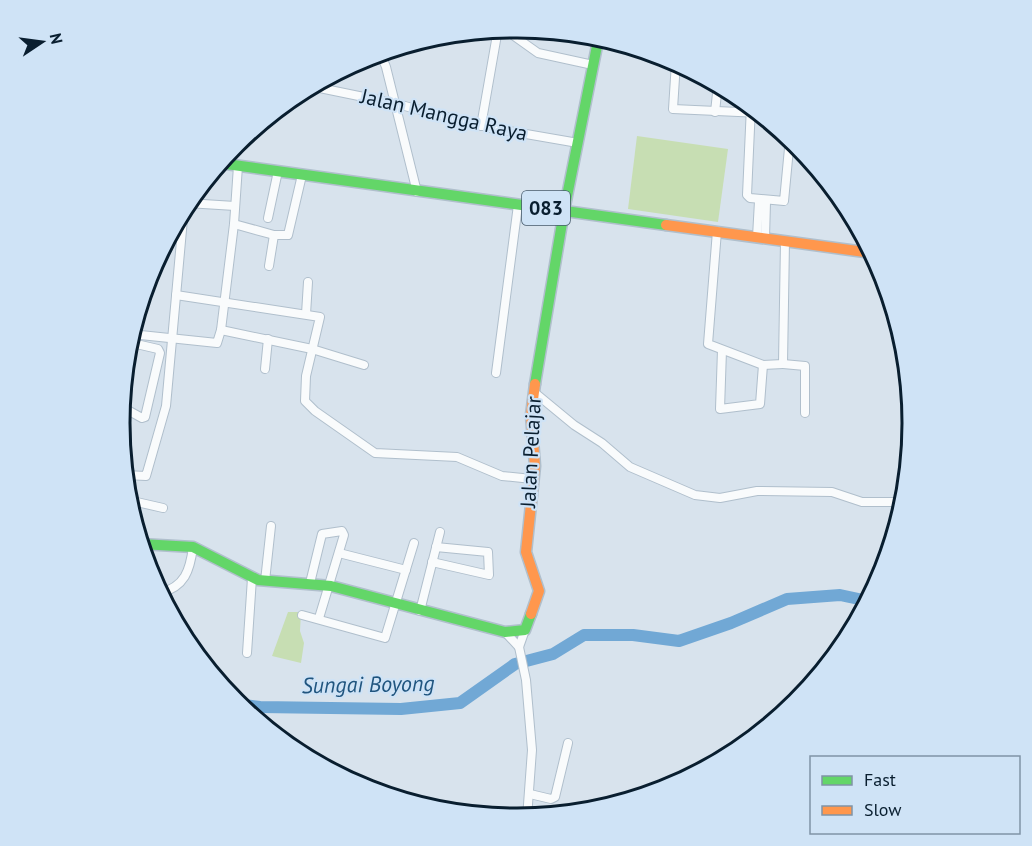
<svg xmlns="http://www.w3.org/2000/svg" width="1032" height="846" font-family="'PT Sans',sans-serif">
  <rect width="100%" height="100%" fill="#d8e3ed"/>
  <g fill="#c7deb3">
    <path d="M637,136L728,149L718,222L628,209Z"/>
    <path d="M288,612H301L300,631L304,643L301,663L272,656Z"/>
  </g>
  <g fill="none" stroke-linecap="round" stroke-linejoin="round">
    <path stroke="#71a8d5" stroke-width="12" d="M237,704L260,707L401,709L460,703L515,664L553,654L584,635H633L679,641L731,623L787,599L840,595L868,601"/>
    <defs>
      <g id="street">
        <path d="M503,28L538,53L593,65"/>
        <path d="M380,52L386,67L417,192"/>
        <path d="M676,62L673,109L760,113"/>
        <path d="M310,86L393,103L491,128L578,143"/>
        <path d="M751,106L747,195L750,198L784,201L790,138"/>
        <path d="M715,112L718,84"/>
        <path d="M481,126L498,29"/>
        <path d="M187,203L235,206"/>
        <path d="M268,218L278,171"/>
        <path d="M234,224L274,235H288L302,175"/>
        <path d="M717,231L708,344L763,365L783,364L785,241"/>
        <path d="M757,237L759,201"/>
        <path d="M765,238L766,202"/>
        <path d="M269,266L274,235"/>
        <path d="M176,295L320,317L306,376L305,401L315,411L375,453L457,457L502,476L532,479"/>
        <path d="M306,314L308,282"/>
        <path d="M221,330L234,224L238,166"/>
        <path d="M131,334L217,343L221,330L312,349L364,365"/>
        <path d="M722,350L720,409L760,404L763,365"/>
        <path d="M783,364L805,366V413"/>
        <path d="M126,365L133,339"/>
        <path d="M265,369L268,339"/>
        <path d="M496,373L518,205"/>
        <path d="M534,392L574,425L602,443L630,467L695,495L720,498L757,491L832,492L862,502H904"/>
        <path d="M122,407L142,418L145,417L160,353L158,349L132,343"/>
        <path d="M125,475L146,476L166,406L184,208"/>
        <path d="M128,500L163,508"/>
        <path d="M339,553L406,570"/>
        <path d="M432,562L489,575L488,552L436,547"/>
        <path d="M265,581L271,526"/>
        <path d="M310,583L322,534L342,531L344,535L319,618"/>
        <path d="M160,593C185,587 190,570 193,547"/>
        <path d="M420,611L440,532"/>
        <path d="M302,615L385,638L414,543"/>
        <path d="M525,630L519,647L526,680L532,750L527,818"/>
        <path d="M505,632L519,647"/>
        <path d="M247,653L252,578"/>
        <path d="M530,794L551,799L555,797L568,743"/>
      </g>
      <g id="fast">
        <path d="M219,163L666,225"/>
        <path d="M535,384L564,211L599,36"/>
        <path d="M141,544L193,547L258,580L331,586L505,632L525,630L531,614"/>
      </g>
      <g id="slow">
        <path d="M666,225L872,253"/>
        <path d="M531,614L539,591L526,552L535,466L531,415L535,384"/>
      </g>
    </defs>
    <use href="#street" stroke="#b0bfcc" stroke-width="10"/>
    <use href="#fast" stroke="#b0bfcc" stroke-width="13"/>
    <use href="#slow" stroke="#b0bfcc" stroke-width="13"/>
    <use href="#street" stroke="#f9fbfc" stroke-width="8"/>
    <use href="#fast" stroke="#63d668" stroke-width="10"/>
    <use href="#slow" stroke="#ff974d" stroke-width="10"/>
  </g>
  <g text-anchor="middle" stroke-width="4.5" stroke-linejoin="round" paint-order="stroke">
    <rect fill="#cfe3f6" stroke="#44596b" stroke-width="1.5" x="522" y="191" width="48" height="34" rx="4.5"/>
    <g font-size="20" font-weight="bold" fill="#091e2f">
      <text x="546" y="215">083</text>
    </g>
    <g font-size="21" fill="#091e2f" stroke="#cfe3f6">
      <text transform="translate(444 115) rotate(13)" y="7">Jalan Mangga Raya</text>
      <text transform="translate(531 452) rotate(-87)" y="7">Jalan Pelajar</text>
    </g>
    <g font-size="22" font-style="italic" fill="#20557f" stroke="#cfe3f6">
      <text transform="translate(368 684) rotate(-1)" y="8">Sungai Boyong</text>
    </g>
  </g>
  <path d="M0 0H1032V846H0ZM515 38H517A385 385 0 0 1 902 423V423A385 385 0 0 1 517 808H515A385 385 0 0 1 130 423V423A385 385 0 0 1 515 38Z" fill="#cfe3f6" fill-rule="evenodd"/>
  <path fill="none" stroke="#091e2f" stroke-width="3" d="M515 38H517A385 385 0 0 1 902 423V423A385 385 0 0 1 517 808H515A385 385 0 0 1 130 423V423A385 385 0 0 1 515 38Z"/>
  <rect x="810" y="756" width="210" height="78" fill="#cfe3f6" stroke="#8094a6" stroke-width="1.5"/>
  <rect x="822" y="776" width="30" height="9" fill="#63d668" stroke="#8094a6" stroke-width="1.5"/>
  <text x="864" y="786" font-size="18" fill="#091e2f">Fast</text>
  <rect x="822" y="806" width="30" height="9" fill="#ff974d" stroke="#8094a6" stroke-width="1.5"/>
  <text x="864" y="816" font-size="18" fill="#091e2f">Slow</text>
  <g transform="translate(42 42) rotate(77)" stroke="#cfe3f6" stroke-width="4.5" paint-order="stroke">
  <path d="M0-4.5L10 22L0 15L-10 22Z" fill="#091e2f"/>
  <text y="-9" font-size="16" font-weight="bold" text-anchor="middle" fill="#091e2f">N</text>
  </g>
</svg>
